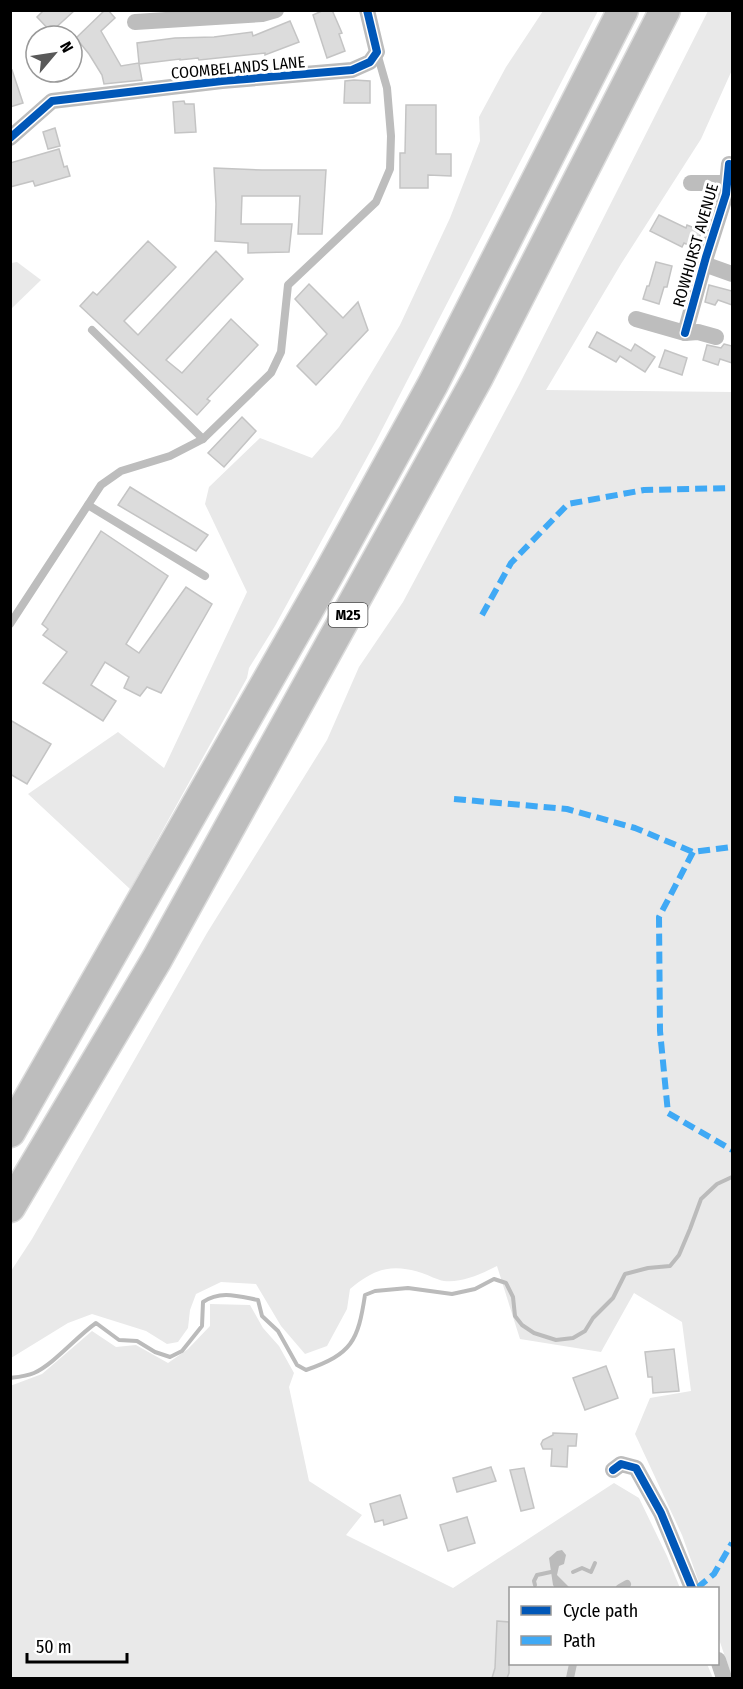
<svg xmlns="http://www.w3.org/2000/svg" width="743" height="1689" font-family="'Fira Sans Condensed',sans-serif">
  <rect width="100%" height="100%" fill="#fff"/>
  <g fill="#e9e9e9">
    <path d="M543,11H598L376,441L275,626L249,668L247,678L130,889L28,794L118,732L164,768L247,592L205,504L209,487L260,438L312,458L339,427L400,325L450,218L480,141L479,117L506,67Z"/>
    <path d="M708,11H732V70L701,139L621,264L546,390L732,392V1678L718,1636V1588H701L682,1535L635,1434L650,1398L691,1391L682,1322L634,1293L601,1352L520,1339L497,1266C481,1274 462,1283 444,1281C437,1280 429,1275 422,1273C391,1263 374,1269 350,1289L347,1309L327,1346L305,1354L281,1326L256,1284L221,1282L196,1294L190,1310L188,1328L178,1342L167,1344L146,1331L92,1314L68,1323L11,1358V1271L32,1239L207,933L327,740L359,667L403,602L519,385Z"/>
    <path d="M17,262L41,280L11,309V263Z"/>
    <path d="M210,1304L250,1305L263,1328L279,1346L294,1373L289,1387L309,1481L362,1515L346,1535L453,1588L614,1483L639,1498L667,1556L680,1588H510V1664H707L713,1678H11L10,1386L42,1374L92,1331L116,1347L136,1345L168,1363L188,1349L210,1326Z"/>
  </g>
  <path fill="#bbb" d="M562,1550L566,1555L564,1564L559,1566L557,1575L570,1588H555L553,1585L549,1558L557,1551Z"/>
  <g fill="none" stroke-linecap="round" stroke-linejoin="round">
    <g stroke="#bbb" stroke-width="4">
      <path d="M10,1378C18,1377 27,1376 34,1373C54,1364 76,1337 96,1323L119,1340L137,1341L155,1352L170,1357L182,1351L202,1326L203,1302C220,1290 238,1296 258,1300L262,1316L278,1331L297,1365L306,1370C352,1354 358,1341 365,1295L375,1291L408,1288L452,1294L475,1289L494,1279L506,1283L513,1297L515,1316L522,1325L534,1333L556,1340L573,1338L585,1331L593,1318L613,1298L625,1274L648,1268L670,1266L679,1255L690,1229L701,1199L717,1184L732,1177"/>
      <path d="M573,1572L582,1568L591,1572L595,1563"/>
      <path d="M535,1585L534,1581L537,1575L551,1572"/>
    </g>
  </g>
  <g fill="#dcdcdc" stroke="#c4c4c4" stroke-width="1.5">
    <path d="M44,10H75L51,32L37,17Z"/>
    <path d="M105,10H108L115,18L101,31L121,66L139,63L137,43L175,38L214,37L252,32L253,36L290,21L299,42L265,55V53L199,60L198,58L180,60V59L139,64L142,80L104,84L102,75L89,54L76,38Z"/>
    <path d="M324,10H332L342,33L339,34L345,51L327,58L313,15Z"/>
    <path d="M12,70L23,103L10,107V71Z"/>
    <path d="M354,80L370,81V103H344L345,81Z"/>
    <path d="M184,101L185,104H194L196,132L175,133L173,102Z"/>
    <path d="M406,105H436V154H451V176L428,175V188H400V153H405Z"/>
    <path d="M55,128L60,146L48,149L43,132Z"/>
    <path d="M59,149L64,167L67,166L70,176L35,186L33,181L10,187V163Z"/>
    <path d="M214,168L262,170H326L322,234H298L300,196H242L241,224H292L289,252L248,253V243L215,241L216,204Z"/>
    <path d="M659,215L686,228L687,225L702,231L695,248L684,243L682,247L650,231Z"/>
    <path d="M148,241L176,267L124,321L138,335L216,251L243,279L166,360L182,373L231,319L258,345L207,399L210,401L197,415L80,306L93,292L97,295Z"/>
    <path d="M656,262L672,266L667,287H664L659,304L643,299L647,286H649Z"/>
    <path d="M309,284L343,318L358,302L368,330L316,385L297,366L327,334L295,299Z"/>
    <path d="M709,285L732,291V305L718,300L715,305L705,302Z"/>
    <path d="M597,332L631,351L635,344L655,357L645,372L620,356L616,362L589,347Z"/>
    <path d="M724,344L732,346V363L720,359L718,365L703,360L707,345L721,348Z"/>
    <path d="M665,350L687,358L682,375L659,367Z"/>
    <path d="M242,417L256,431L224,467L208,453Z"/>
    <path d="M130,487L208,535L196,551L118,505Z"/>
    <path d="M101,531L168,576L126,644L139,653L186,587L212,604L161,693L147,687L140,696L124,688L129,677L105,662L91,685L116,701L103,721L43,683L67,652L43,635L48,629L42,624Z"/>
    <path d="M10,720L51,744L27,784L10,774Z"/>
    <path d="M674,1349L679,1391L653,1393L652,1377H648L645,1352Z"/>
    <path d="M606,1366L618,1398L585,1410L573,1378Z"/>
    <path d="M553,1433L577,1434L576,1446H568L567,1467L551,1466L552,1449H543L541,1444L543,1440L553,1435Z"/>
    <path d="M491,1467L496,1481L457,1492L453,1478Z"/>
    <path d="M524,1468L534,1508L521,1511L510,1470Z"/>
    <path d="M400,1495L407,1518L384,1525L383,1520L375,1522L370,1504Z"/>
    <path d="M467,1517L475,1543L448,1551L440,1525Z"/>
    <path d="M497,1621L509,1622V1673L507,1678H492L495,1668Z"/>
  </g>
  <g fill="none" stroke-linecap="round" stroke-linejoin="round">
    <defs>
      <g id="motorway">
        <path d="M10,1132L329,573L433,384L623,10"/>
        <path d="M10,1207L157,959L478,377L665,10"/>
      </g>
    </defs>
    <use href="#motorway" stroke="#dbdbdb" stroke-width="33"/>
    <g stroke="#bdbdbd" stroke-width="8">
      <path d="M92,330L203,439"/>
      <path d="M88,505L205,576"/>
      <path d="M10,624L101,485L121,471L170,456L203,439L271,373L281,352L288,285L376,202L390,169L391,136L387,88L377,53"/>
      <path d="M620,1588L627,1584"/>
      <path d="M570,1678L573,1664"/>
    </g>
    <g stroke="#bdbdbd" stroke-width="16">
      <path d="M135,22L262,14L276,10"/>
      <path d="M10,138L52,101L222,81L352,70L370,62L377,52L367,10"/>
      <path d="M691,183H727"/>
      <path d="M704,264L732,274"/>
      <path d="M636,319L685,333L698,332L716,337"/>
      <path d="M685,333L706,257L726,194L729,164"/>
      <path d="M613,1470L621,1464L636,1468L661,1513L692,1588"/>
      <path d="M718,1660L724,1678"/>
    </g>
    <use href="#motorway" stroke="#bdbdbd" stroke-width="30"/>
    <g stroke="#3fa9f5" stroke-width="6" stroke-dasharray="12 6" stroke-linecap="butt">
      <path d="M482,615L511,563L568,504L644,490L732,488"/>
      <path d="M454,799L567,809L635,828L693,852L732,847"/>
      <path d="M693,852L659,917L660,1031L668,1113L732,1150"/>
      <path d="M697,1588L714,1574L732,1543"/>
    </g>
    <defs>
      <g id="cycleway">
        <path d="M10,138L52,101L222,81L352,70L370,62L377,52L367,10"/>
        <path d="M685,333L706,257L726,194L729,164"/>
        <path d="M613,1470L621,1464L636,1468L661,1513L692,1588"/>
      </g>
    </defs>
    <use href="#cycleway" stroke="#fff" stroke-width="11"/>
    <use href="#cycleway" stroke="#0057b8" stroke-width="8"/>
  </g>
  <g text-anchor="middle" stroke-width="6" stroke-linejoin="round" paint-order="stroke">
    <rect fill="#fff" stroke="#4c4c4c" stroke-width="1.5" x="328.5" y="603" width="39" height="24" rx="4.5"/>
    <g font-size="15" font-weight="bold" fill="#000">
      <text x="348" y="620">M25</text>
    </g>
    <g font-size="16" fill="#000" stroke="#fff">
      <text transform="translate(238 67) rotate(-5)" y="6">COOMBELANDS LANE</text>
      <text transform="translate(695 245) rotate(-74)" y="6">ROWHURST AVENUE</text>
    </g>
  </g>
  <rect width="743" height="1689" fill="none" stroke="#000000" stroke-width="24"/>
  <rect x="509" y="1587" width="210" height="78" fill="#ffffff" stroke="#999999" stroke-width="1.5"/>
  <rect x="521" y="1606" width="30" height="9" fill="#0057b8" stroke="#999999" stroke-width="1.5"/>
  <text x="563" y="1617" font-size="18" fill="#000000">Cycle path</text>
  <rect x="521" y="1636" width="30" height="9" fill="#3fa9f5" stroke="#999999" stroke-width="1.5"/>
  <text x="563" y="1647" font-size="18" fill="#000000">Path</text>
  <g transform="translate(54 54) rotate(61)"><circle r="28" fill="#ffffff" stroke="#999999" stroke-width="1.5"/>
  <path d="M0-4.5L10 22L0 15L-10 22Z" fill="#595959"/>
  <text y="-9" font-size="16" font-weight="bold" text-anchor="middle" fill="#000000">N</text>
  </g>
  <path d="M27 1653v9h100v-9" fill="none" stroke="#000000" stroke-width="3"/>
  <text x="36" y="1653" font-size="18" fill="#000000" stroke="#ffffff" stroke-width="4.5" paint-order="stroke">50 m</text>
</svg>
